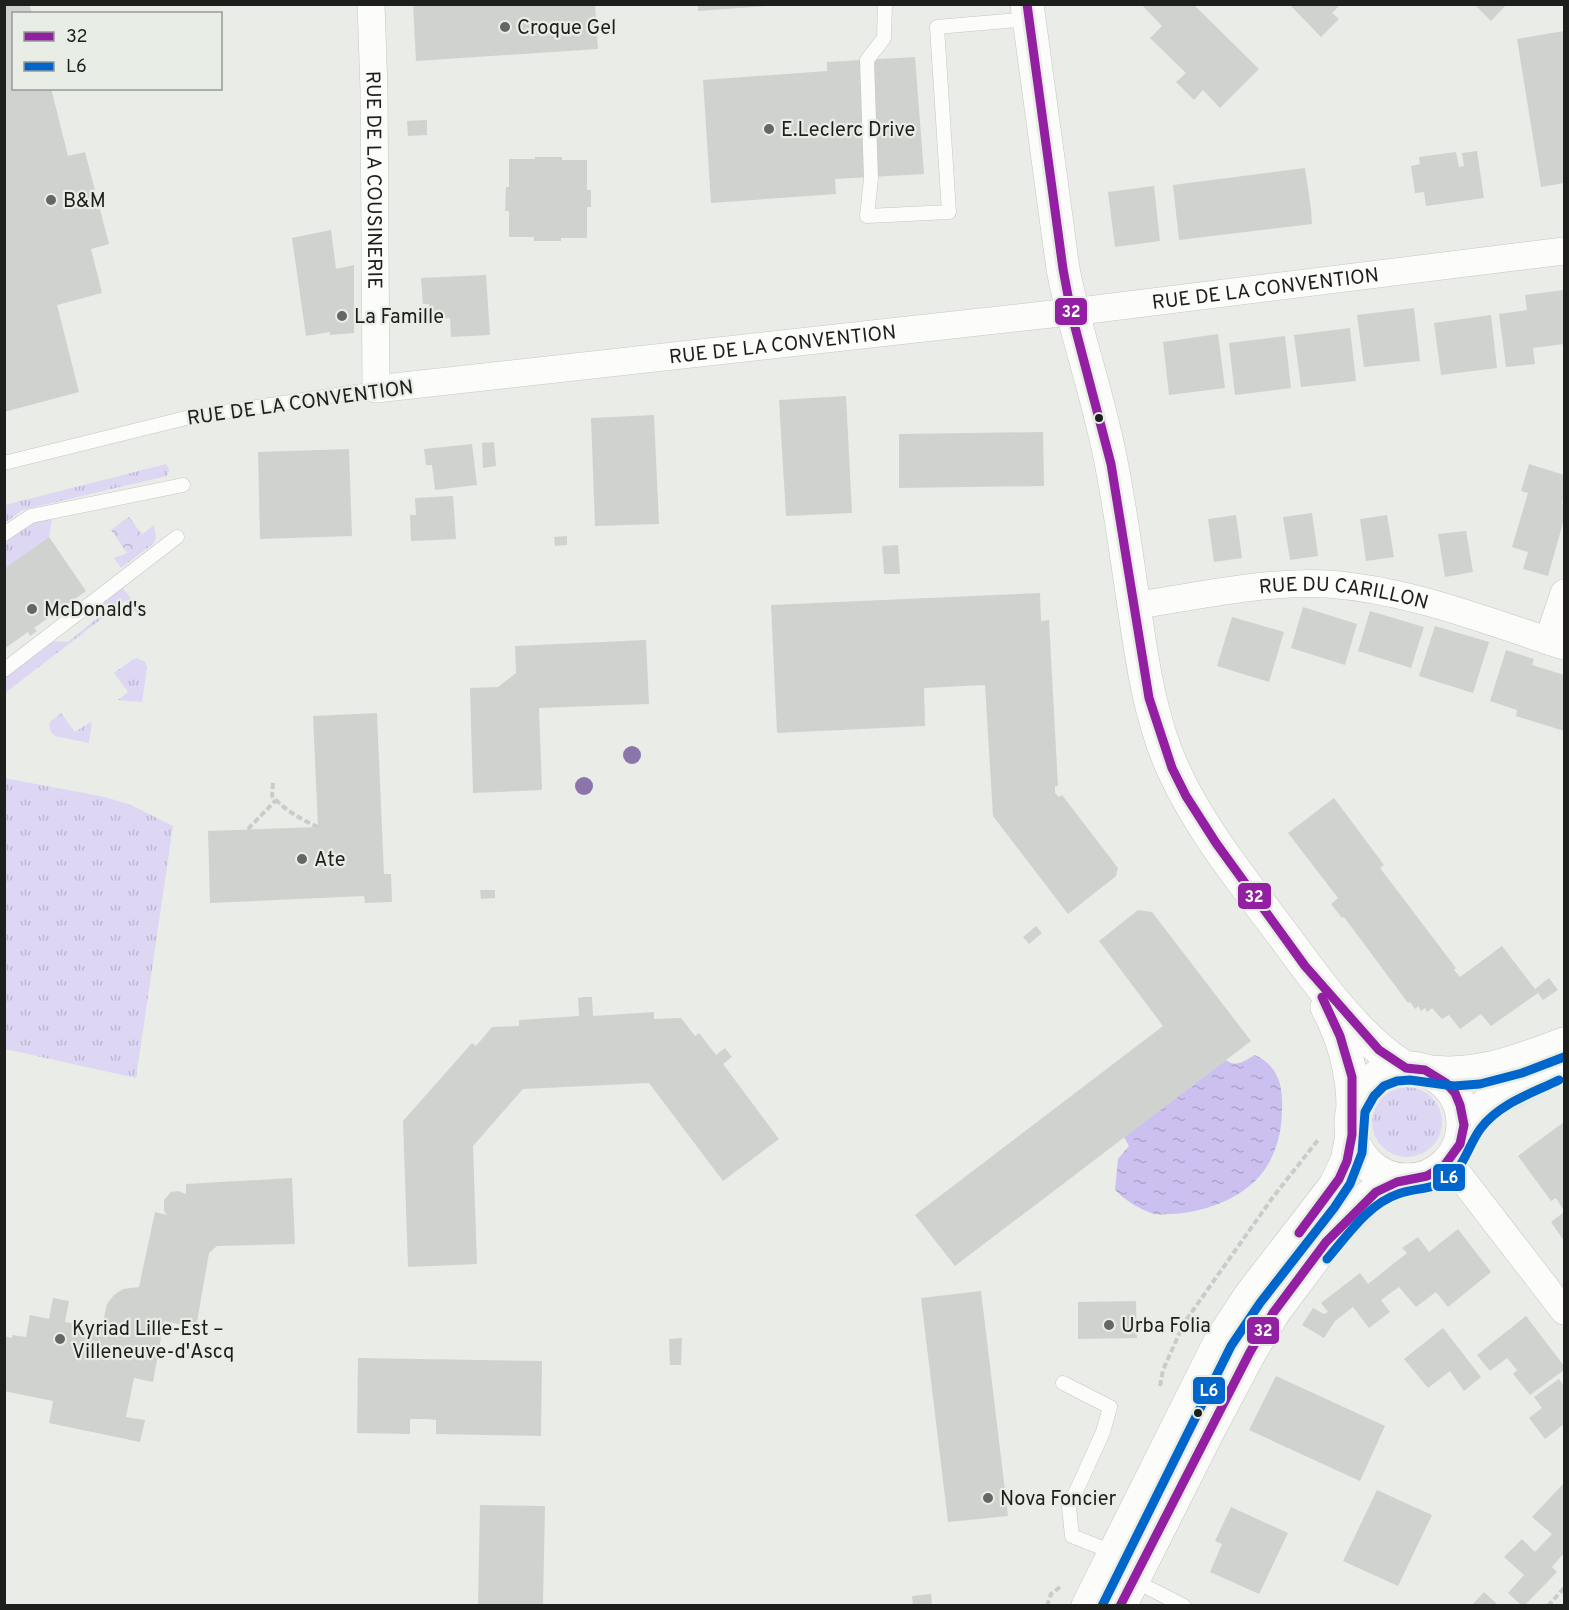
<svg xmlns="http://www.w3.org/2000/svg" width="1569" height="1610" font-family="Overpass,sans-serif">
  <defs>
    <pattern id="grass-tufts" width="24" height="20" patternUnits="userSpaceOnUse" patternTransform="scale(1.5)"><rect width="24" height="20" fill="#ddd7f4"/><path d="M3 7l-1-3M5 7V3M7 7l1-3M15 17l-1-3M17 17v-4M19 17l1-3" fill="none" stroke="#bdb8d1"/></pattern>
    <pattern id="forest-crowns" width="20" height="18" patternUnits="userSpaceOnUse" patternTransform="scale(1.5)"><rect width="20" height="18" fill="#ddd7f4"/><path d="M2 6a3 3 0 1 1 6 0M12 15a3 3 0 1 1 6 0" fill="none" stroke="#bdb8d1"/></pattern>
    <pattern id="water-ripples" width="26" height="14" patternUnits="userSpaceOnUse" patternTransform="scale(1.5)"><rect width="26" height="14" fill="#cbc0f0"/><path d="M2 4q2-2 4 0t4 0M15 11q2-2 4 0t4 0" fill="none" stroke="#aea5cd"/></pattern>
  </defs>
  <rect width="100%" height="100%" fill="#e9ece7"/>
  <g fill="url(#grass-tufts)">
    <path d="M166,464L169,469L167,476L22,510L5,523V505Z"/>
    <path d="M52,519L49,537L5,569L4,543L35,521Z"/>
    <path d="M154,525L156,537L154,543L121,568L114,558L127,553L146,540L142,534Z"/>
    <path d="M121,586L145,616L141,619L126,600L5,693V674L50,641L68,642L102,614L105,596Z"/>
    <path d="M137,658L145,662L147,668L142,702L118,700L128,692L114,673L132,660Z"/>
    <path d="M61,713L75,732L92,721L89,743L55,736C50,732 49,729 50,722Z"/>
    <path d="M4,778L105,797L131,805L173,826L136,1078L5,1049Z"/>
    <circle cx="1407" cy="1122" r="35"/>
  </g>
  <path fill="url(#forest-crowns)" d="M129,517L146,540L127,553L111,530Z"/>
  <path fill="url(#water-ripples)" d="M1255,1055C1278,1066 1283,1085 1282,1108C1282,1129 1278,1148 1267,1166C1248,1197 1207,1212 1172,1214C1166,1214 1159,1215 1154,1214C1139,1209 1126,1201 1115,1190L1118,1159L1129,1146L1124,1137L1226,1060C1236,1068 1244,1061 1255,1055Z"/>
  <g fill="#d0d2cf">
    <path d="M4,4H29L32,14H14V88H51L68,156L85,152L109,244L91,249L102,293L57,305L79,392L4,412Z"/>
    <path d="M413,4H595L598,49L416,61Z"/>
    <path d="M698,4H768V6L698,11Z"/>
    <path d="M1141,4H1193L1259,69L1220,108L1203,90L1194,100L1176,82L1186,73L1150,38L1162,26Z"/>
    <path d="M1289,4H1341L1332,13L1339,19L1321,37Z"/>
    <path d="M1474,4H1507L1491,21Z"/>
    <path d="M1564,31V183L1541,187L1517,39Z"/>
    <path d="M915,57L924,174L835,179L836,194L711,203L703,80L827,71V62Z"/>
    <path d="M427,120V135L408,136L407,121Z"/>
    <path d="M1477,151L1484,198L1426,206L1424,192L1415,193L1411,166L1420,164L1419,157L1456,152L1459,167L1464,166L1462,153Z"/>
    <path d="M535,157H562V160H587V190H591V207H587V238H561V241H534V237H509V211H505L506,187H509V159H535Z"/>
    <path d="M1305,168L1311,209L1312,224L1179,240L1173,185Z"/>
    <path d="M1154,186L1160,241L1115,247L1108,192Z"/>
    <path d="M331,230L336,269L354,265V333L330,335V332L306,336L292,238Z"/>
    <path d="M486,275L490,335L451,337L450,318L429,320V304H423L421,278Z"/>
    <path d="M1564,290V344L1533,348L1535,364L1506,367L1499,314L1527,310L1525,295Z"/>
    <path d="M1414,308L1420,361L1364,367L1357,315Z"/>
    <path d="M1491,315L1497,368L1441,375L1434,323Z"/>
    <path d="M1350,328L1356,381L1301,387L1294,335Z"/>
    <path d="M1218,334L1225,388L1169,395L1163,342Z"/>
    <path d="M1285,336L1291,388L1235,395L1229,343Z"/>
    <path d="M846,396L852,513L786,516L779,400Z"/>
    <path d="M654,415L659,524L595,526L591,418Z"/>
    <path d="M1043,432L1044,486L899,488V434Z"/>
    <path d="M494,442L496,466L483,468L482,443Z"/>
    <path d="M472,444L477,485L435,490L432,465H426L424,449Z"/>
    <path d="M349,449L352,536L260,539L258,452Z"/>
    <path d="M1529,464L1564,475V496L1562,504H1564V519L1548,576L1523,569L1528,552L1512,547L1528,493L1521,491Z"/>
    <path d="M453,496L456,539L411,541L410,515H416L415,498Z"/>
    <path d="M1312,513L1318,556L1290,560L1283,517Z"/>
    <path d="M1236,515L1242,558L1214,562L1208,519Z"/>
    <path d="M1387,515L1394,557L1366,561L1360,519Z"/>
    <path d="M1466,531L1473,572L1445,577L1438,534Z"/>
    <path d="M567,536V545L555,546L554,537Z"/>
    <path d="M49,537L86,591L34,628L37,631L30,636L28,632L4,649V569Z"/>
    <path d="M898,545L900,574H884L882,546Z"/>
    <path d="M1040,593L1041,621L1049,620L1058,786H1055V793L1059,797L1062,795L1118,868L1116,876L1068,914L993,816L985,685L924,688L925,726L777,733L771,605Z"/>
    <path d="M1303,607L1357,624L1345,665L1291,648Z"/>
    <path d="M1370,611L1424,627L1411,668L1358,651Z"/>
    <path d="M1232,617L1284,632L1269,682L1217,666Z"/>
    <path d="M1435,626L1489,642L1473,693L1419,676Z"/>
    <path d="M646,640L649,704L539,708L542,790L473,793L470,688L498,687L516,673L515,646Z"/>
    <path d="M1506,650L1534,659L1532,665L1564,675V731L1516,716L1517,710L1490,701Z"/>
    <path d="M377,713L384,874H391L392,902L365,903L364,896L210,903L208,831L318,827L313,716Z"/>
    <path d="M1334,798L1384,865L1380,868L1456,968L1454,970L1460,977L1502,946L1535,989L1549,978L1558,990L1543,1000L1538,993L1491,1026L1481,1014L1460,1029L1449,1015L1442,1019L1432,1008L1427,1012L1425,1008L1421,1011L1418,1006L1415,1009L1410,1002L1408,1003L1344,917L1342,918L1331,904L1338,898L1288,833Z"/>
    <path d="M480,890H495V898L481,899Z"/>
    <path d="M1138,910L1152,912L1251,1041L955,1266L915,1215L1163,1026L1099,941Z"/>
    <path d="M1036,926L1042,933L1029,944L1023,937Z"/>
    <path d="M584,997H592L593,1016L654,1012V1019L681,1018L695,1036L699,1033L716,1055L725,1048L732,1057L723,1064L779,1139L723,1181L649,1083L523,1089L473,1146L477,1264L408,1267L403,1121L472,1043L476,1046L492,1027L519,1026V1020L579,1016L578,998Z"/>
    <path d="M1564,1122V1211L1556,1198L1551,1201L1518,1156Z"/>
    <path d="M292,1178L295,1244L217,1246L209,1253L196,1328L164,1321L153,1382L134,1378L126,1417L145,1420L140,1442L49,1423L53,1401L4,1391V1336L12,1338V1335L26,1337L30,1315L49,1319L53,1298L69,1301L65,1322L101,1330L107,1304L114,1295L123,1289L139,1287L155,1212L167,1215L164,1211V1200L171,1192L178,1191L186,1194V1184Z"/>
    <path d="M1564,1212V1241L1551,1222Z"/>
    <path d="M1458,1229L1491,1272L1448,1307L1436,1292L1416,1307L1399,1287L1381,1300L1390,1312L1369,1328L1353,1307L1335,1321L1324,1338L1302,1325L1313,1308L1324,1314L1328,1312L1321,1303L1360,1273L1368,1284L1407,1253L1402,1248L1418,1237L1429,1252Z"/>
    <path d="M981,1291L1008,1516L948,1522L921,1298Z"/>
    <path d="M1136,1301L1137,1338L1078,1339V1302Z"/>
    <path d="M1526,1316L1564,1366V1370L1530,1395L1513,1374L1517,1370L1507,1358L1490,1371L1477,1355Z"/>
    <path d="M1443,1328L1481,1377L1464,1391L1450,1371L1428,1388L1404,1359Z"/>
    <path d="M682,1338L681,1365H670L669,1339Z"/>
    <path d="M358,1358L542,1361L541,1436L436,1434V1420L428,1419H410V1434L357,1433Z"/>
    <path d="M1276,1376L1385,1426L1360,1481L1249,1430Z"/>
    <path d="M1559,1379L1564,1386V1424L1545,1439L1529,1418L1542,1408L1534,1397Z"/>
    <path d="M1564,1483V1553L1552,1567L1557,1572L1525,1605H1521L1508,1593L1524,1575L1504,1557L1522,1539L1535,1552L1552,1534L1532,1517Z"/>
    <path d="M1377,1490L1432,1515L1398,1586L1343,1561Z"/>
    <path d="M480,1505L545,1506L543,1605H478Z"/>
    <path d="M1231,1507L1288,1533L1259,1594L1210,1572L1222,1544L1215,1541Z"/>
    <path d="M1484,1592L1498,1605H1472Z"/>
    <path d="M931,1594L932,1605H913L912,1596Z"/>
  </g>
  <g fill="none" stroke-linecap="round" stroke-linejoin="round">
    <defs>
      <g id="service">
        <path d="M885,4L884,38L867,60L871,178L867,216L949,212L937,27L1029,19"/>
        <path d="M4,463L190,417L376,389"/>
        <path d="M4,534L31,516L183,485"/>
        <path d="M4,670L177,537"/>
        <path d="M1063,1383L1110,1407L1103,1432L1069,1507L1072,1536L1115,1553"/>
        <path d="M1133,1580L1184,1606"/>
      </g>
      <g id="minor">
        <path id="s1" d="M371,4L374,90L376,389L1088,310L1564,251"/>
        <path id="s2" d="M1134,606C1197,596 1263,581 1328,584C1410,590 1487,621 1564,646"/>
        <path d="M1548,641L1564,593"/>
        <path d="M1449,1162L1564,1311"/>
      </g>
      <g id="tertiary">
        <path d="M1027,4L1063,269C1076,336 1100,400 1112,467C1121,513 1127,560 1134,606C1142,661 1150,718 1173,769C1202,833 1248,887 1289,943C1319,984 1362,1043 1406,1068"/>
        <path d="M1327,1007C1344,1039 1353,1073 1353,1109"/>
        <circle cx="1407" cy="1124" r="56"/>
        <path d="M1430,1072C1480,1077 1518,1061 1564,1044"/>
        <path d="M1462,1138L1473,1119L1487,1104L1564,1065"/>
        <path d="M1088,1606L1221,1340L1250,1296L1335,1186L1347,1161L1352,1135"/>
        <path d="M1120,1606L1208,1431L1250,1352L1273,1313L1326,1242L1370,1196L1390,1184L1408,1180"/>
      </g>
    </defs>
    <use href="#service" stroke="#c5c7c3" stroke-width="15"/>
    <use href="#minor" stroke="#c5c7c3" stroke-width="28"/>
    <use href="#tertiary" stroke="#c5c7c3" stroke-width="34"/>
    <g stroke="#cbcbcb" stroke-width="4" stroke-dasharray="6 3" stroke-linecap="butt">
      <path d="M273,783L272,796C285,810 300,819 318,827"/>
      <path d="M248,829L276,800"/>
      <path d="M1160,1386L1163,1370L1184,1323L1273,1197L1318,1140"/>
      <path d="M1047,1606L1051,1594L1060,1587"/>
      <path d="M1548,1606L1564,1588"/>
    </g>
    <use href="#service" stroke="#fcfcfb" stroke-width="14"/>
    <use href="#minor" stroke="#fcfcfb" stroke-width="27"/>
    <use href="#tertiary" stroke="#fcfcfb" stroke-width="33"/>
    <defs>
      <g id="bus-1">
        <path d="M1027,4L1063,269L1071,312L1111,464L1149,698L1172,768L1186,796L1216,843L1305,966L1379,1050L1406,1068L1425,1070L1446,1083L1455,1093L1460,1105L1464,1125L1460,1144L1444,1166L1427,1176L1397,1182L1376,1192L1326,1242L1273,1313L1250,1352L1120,1606"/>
        <path d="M1299,1233L1339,1179L1347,1161L1352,1135V1077L1340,1036L1322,997"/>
      </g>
      <g id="bus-2">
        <path d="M1327,1259C1347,1236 1368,1204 1398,1194C1414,1188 1431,1190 1446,1180C1465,1167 1468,1145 1481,1128C1500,1103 1533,1093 1559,1080"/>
        <path d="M1102,1606L1231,1346L1260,1303L1334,1208L1350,1184L1362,1153L1365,1112L1374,1096L1384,1086L1397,1081L1410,1080L1454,1086L1480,1084L1522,1073L1564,1057"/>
      </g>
    </defs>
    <use href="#bus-1" stroke="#e8ede6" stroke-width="14"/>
    <use href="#bus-2" stroke="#e8ede6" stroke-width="14"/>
    <use href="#bus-1" stroke="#9320a3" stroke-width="9"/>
    <use href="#bus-2" stroke="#06c" stroke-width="9"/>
  </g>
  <g fill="#8b75aa">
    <circle cx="632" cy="755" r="9"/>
    <circle cx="584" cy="786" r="9"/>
  </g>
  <g fill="#646763" stroke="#e8ede6" stroke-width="2">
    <circle cx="505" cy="27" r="6"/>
    <circle cx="769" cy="129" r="6"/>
    <circle cx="51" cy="200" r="6"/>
    <circle cx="342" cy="316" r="6"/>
    <circle cx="32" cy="609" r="6"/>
    <circle cx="302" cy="859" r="6"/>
    <circle cx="1109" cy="1325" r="6"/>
    <circle cx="60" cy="1339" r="6"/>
    <circle cx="988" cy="1498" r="6"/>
  </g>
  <g fill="#1d1f1c" stroke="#e8ede6" stroke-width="2">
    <circle cx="1099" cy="418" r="5"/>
    <circle cx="1198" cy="1413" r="5"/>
  </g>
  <g text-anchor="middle" stroke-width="4.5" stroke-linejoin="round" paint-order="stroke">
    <g font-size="20" fill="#1d1f1c" stroke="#e8ede6" text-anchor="start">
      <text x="517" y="34">Croque Gel</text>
      <text x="781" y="136">E.Leclerc Drive</text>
      <text x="63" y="207">B&amp;M</text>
      <text x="354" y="323">La Famille</text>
      <text x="44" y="616">McDonald's</text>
      <text x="314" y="866">Ate</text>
      <text x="1121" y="1332">Urba Folia</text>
      <text x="72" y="1335">Kyriad Lille-Est –<tspan x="72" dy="23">Villeneuve-d'Ascq</tspan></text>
      <text x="1000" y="1505">Nova Foncier</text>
    </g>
    <g font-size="20" fill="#1d1f1c" stroke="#e8ede6">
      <text dy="7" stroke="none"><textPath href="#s1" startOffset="176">RUE DE LA COUSINERIE</textPath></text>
      <text dy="7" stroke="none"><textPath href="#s1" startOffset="1280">RUE DE LA CONVENTION</textPath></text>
      <text dy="7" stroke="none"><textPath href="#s1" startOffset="794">RUE DE LA CONVENTION</textPath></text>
      <text transform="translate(300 402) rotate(-8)" y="7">RUE DE LA CONVENTION</text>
      <text dy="7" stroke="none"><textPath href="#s2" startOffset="212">RUE DU CARILLON</textPath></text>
    </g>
  </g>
  <g stroke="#e8ede6" stroke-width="2">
    <rect x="1054" y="297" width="34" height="29" rx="6" fill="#9320a3"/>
    <rect x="1237" y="882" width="35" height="28" rx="6" fill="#9320a3"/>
    <rect x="1432" y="1163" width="34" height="29" rx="6" fill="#06c"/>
    <rect x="1246" y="1316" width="34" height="29" rx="6" fill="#9320a3"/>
    <rect x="1192" y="1376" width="34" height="29" rx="6" fill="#06c"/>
  </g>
  <g font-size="16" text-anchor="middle" font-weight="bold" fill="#fff">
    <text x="1071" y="317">32</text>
    <text x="1254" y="902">32</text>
    <text x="1449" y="1183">L6</text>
    <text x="1263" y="1336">32</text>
    <text x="1209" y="1396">L6</text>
  </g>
  <rect width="1569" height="1610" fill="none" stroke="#1d1f1c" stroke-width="12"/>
  <rect x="12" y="12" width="210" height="78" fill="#e8ede6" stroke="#979b95" stroke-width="1.5"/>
  <rect x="24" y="32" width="30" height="9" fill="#9320a3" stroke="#979b95" stroke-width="1.5"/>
  <text x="66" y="42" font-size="18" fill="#1d1f1c">32</text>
  <rect x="24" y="62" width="30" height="9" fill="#0066cc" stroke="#979b95" stroke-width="1.5"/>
  <text x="66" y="72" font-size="18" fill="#1d1f1c">L6</text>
</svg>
